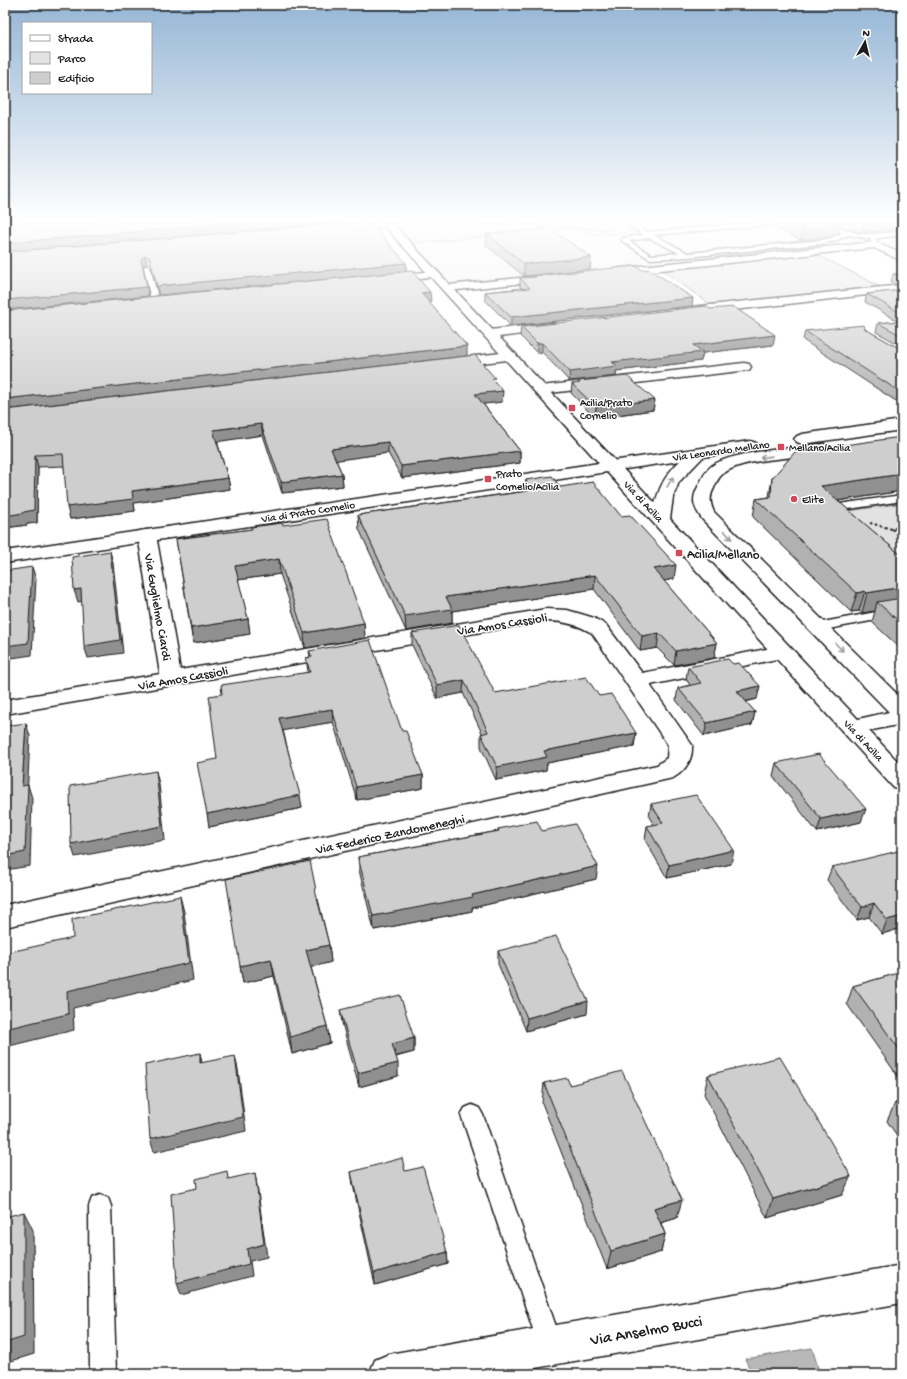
<svg xmlns="http://www.w3.org/2000/svg" width="907" height="1379" font-family="'Gochi Hand',sans-serif">
  <rect width="100%" height="100%" fill="#fff"/>
  <filter id="ink" filterUnits="userSpaceOnUse"><feTurbulence type="fractalNoise" baseFrequency=".025" numOctaves="2"/><feDisplacementMap in="SourceGraphic" scale="8" xChannelSelector="R" yChannelSelector="G"/><feConvolveMatrix kernelMatrix="1 2 1 2 8 2 1 2 1" color-interpolation-filters="sRGB"/></filter>
  <g filter="url(#ink)">
    <path fill="#f0f0f0" d="M388,222H902V252L875,245L448,288Z"/>
    <g fill="#e2e2e2" stroke="#7f7f7f">
      <path d="M384,222H628L642,232L591,235L576,228L407,244Z"/>
      <path d="M812,252L885,289L715,308L658,267Z"/>
      <path d="M902,503V563L842,512Z"/>
    </g>
    <path fill="#b8b8b8" stroke="#7a7a7a" d="M812,1348L820,1374H752L745,1359Z"/>
    <g fill="none" stroke-linecap="round" stroke-linejoin="round">
      <defs>
        <g id="lane">
          <path d="M625,222H632L647,232L759,222H783L780,224L654,235L688,253L821,240L831,238L842,233L823,222C834,222 839,228 849,231C867,237 884,233 902,231V235L878,238L876,239L878,245L875,247L872,245L870,239L848,235L835,241L821,244L687,257L650,259L622,241L623,238L643,235ZM649,238L679,253L651,255L629,241Z"/>
          <path d="M147,265L150,267L159,301L155,303L151,301L144,267Z"/>
          <path d="M902,495V501L842,510L841,511L845,516L839,519L835,518L828,510L839,504Z"/>
          <path d="M902,607V615L818,631L813,630L812,627L813,624L818,623Z"/>
          <path d="M472,1105L479,1108L483,1115L562,1344L559,1353L550,1356L541,1353L538,1344L461,1115L465,1108Z"/>
          <path d="M100,1195L108,1198L111,1206L116,1374H90L89,1206L92,1198Z"/>
        </g>
        <g id="street">
          <path d="M365,222L392,223L387,226L343,230L338,227L343,224Z"/>
          <path d="M875,242L902,254V261L874,248L612,275L606,272L612,269Z"/>
          <path d="M434,271L438,272L440,274L438,276L386,282L382,281L380,279L382,277L386,276Z"/>
          <path d="M550,275L554,276L556,278L554,280L448,291L444,290L442,288L444,286L448,285Z"/>
          <path d="M902,285V291L681,316L677,315L675,312L677,309L681,308Z"/>
          <path d="M551,323L555,324L557,327L555,330L490,338L485,337L484,334L485,331L490,330Z"/>
          <path d="M510,352L515,353L517,356L515,359L449,367L444,366L442,363L444,360L449,359Z"/>
          <path d="M744,363L749,364L751,367L749,370L541,394L536,393L534,390L536,387L541,386Z"/>
          <path d="M902,420V430L802,444L797,442L794,439L797,436L802,434Z"/>
          <path d="M750,441L756,443L758,446L756,449L703,457L679,482L673,497L670,519L667,523L661,524L655,523L652,519C656,495 662,477 680,461L612,471L606,469L604,466L606,463L612,461Z"/>
          <path d="M824,444L830,446L832,449L830,452C802,459 745,457 724,473C719,476 716,483 714,488C709,497 710,503 714,512L902,699V724L853,734L845,732L842,727L845,722L889,712L702,519C693,506 691,499 699,485C702,479 706,469 713,465C735,451 796,448 824,444Z"/>
          <path d="M147,530L153,531L156,535L180,670L546,609L567,610L581,614L594,618L606,625L642,673L782,646L789,648L793,652L789,656L782,658L650,685L692,745C693,760 685,771 673,778L5,927V905L657,765L667,758L668,745L592,633C577,624 563,621 546,621L5,714V700L160,674L138,535L141,531Z"/>
          <path d="M902,1265V1303L501,1374H369L375,1360L389,1354Z"/>
        </g>
        <path id="secondary" d="M381,222H391L902,766V789L893,787L607,472L5,563V551L599,463Z"/>
      </defs>
      <use href="#lane" stroke="#1c1c1c" stroke-width="3"/>
      <use href="#street" stroke="#1c1c1c" stroke-width="3"/>
      <use href="#secondary" stroke="#1c1c1c" stroke-width="3"/>
      <path stroke="#1c1c1c" stroke-width="1.5" stroke-dasharray="1.5 1.5" stroke-linecap="butt" d="M474,222L612,230"/>
      <g stroke="#1c1c1c" stroke-width="2" stroke-dasharray="2.5 2.5" stroke-linecap="butt">
        <path d="M870,523L892,529L902,526"/>
        <path d="M892,529L902,535"/>
      </g>
      <use href="#lane" fill="#fff" fill-rule="evenodd"/>
      <use href="#street" fill="#fff" fill-rule="evenodd"/>
      <use href="#secondary" fill="#fff" fill-rule="evenodd"/>
    </g>
    <g fill="#b1b1b1" stroke="#1c1c1c">
      <path d="M356,222L406,263V272L431,301L428,302L467,356L299,376L495,382L502,402L483,404L520,451V463L402,478L388,453L336,460L342,474L343,486L282,493L263,435L217,441L228,478L230,489L134,503L135,511L70,519L64,466L38,467L37,523L27,524V525L5,528V311L307,281L159,295L151,267L146,264L143,267L148,296L5,310V252Z"/>
      <path d="M773,222H893L891,230L862,232L840,226L839,233L827,237L801,240L772,226Z"/>
      <path d="M487,234L591,257L590,269L524,276L486,245Z"/>
      <path d="M902,273V284H895L891,282L893,274Z"/>
      <path d="M534,276L692,306L511,326L485,300V292L522,288L520,287V278L534,277Z"/>
      <path d="M902,290V346L876,332L878,323L898,321L865,302L867,294Z"/>
      <path d="M710,309L773,345L703,353L701,361L616,371V376L569,381L542,352L537,353L520,336L521,327Z"/>
      <path d="M865,329L899,348L902,349V405L803,340L805,331Z"/>
      <path d="M579,381L655,400L653,410L595,418L571,393L572,384L579,383Z"/>
      <path d="M902,438V491L838,501L902,556V650L872,622L875,611L862,613L859,611L851,612L753,517L756,499L769,497L772,478Z"/>
      <path d="M526,480L560,487L674,579L664,581L717,643L714,658L674,665L657,648L640,651L594,589L452,611V623L406,631L359,529L358,515L525,491Z"/>
      <path d="M283,525L364,623L365,638L305,648L280,574L238,580L248,619L250,634L193,643L176,539Z"/>
      <path d="M412,633L495,693L599,696L636,733L634,746L547,763L546,770L496,780L481,747V734L482,733L463,693L437,698L412,645Z"/>
      <path d="M309,651L402,731L423,775V788L357,800L333,722L283,730L302,808L209,827L217,759L222,694L308,672L306,658L310,657Z"/>
      <path d="M688,667L757,699L746,702L755,712L752,725L704,736L676,700L678,688L690,685L686,679Z"/>
      <path d="M776,763L861,822L817,832L773,776Z"/>
      <path d="M651,804L731,864L667,878L645,840L647,826L654,825L649,817Z"/>
      <path d="M498,829L542,831L596,879L472,908V911L374,930L359,870L358,857L498,831Z"/>
      <path d="M832,867L902,928L882,934L869,917L857,920L827,880Z"/>
      <path d="M318,899L329,945L331,962L311,967L327,1026L330,1043L292,1054L274,976L243,983L240,966Z"/>
      <path d="M498,951L587,1014L526,1031L498,964Z"/>
      <path d="M902,972V1082L847,1004L853,986Z"/>
      <path d="M340,1010L414,1038V1052L396,1057L398,1076L359,1087L342,1023Z"/>
      <path d="M708,1075L842,1195L767,1218L704,1094Z"/>
      <path d="M544,1083L570,1085L677,1218L661,1223L665,1234L661,1252L607,1269L542,1103Z"/>
      <path d="M902,1101V1143L887,1121L895,1103Z"/>
      <path d="M405,1171L447,1252L448,1264L375,1285L353,1185L351,1172Z"/>
    </g>
    <g fill="#909090" stroke="#1c1c1c">
      <path d="M251,222H346L5,252V243Z"/>
      <path d="M841,222L839,233L827,237L801,240L803,229Z"/>
      <path d="M865,222H893L891,230L862,232Z"/>
      <path d="M145,255L146,264L143,267L141,259Z"/>
      <path d="M591,257L590,269L524,276V264Z"/>
      <path d="M406,263V272L159,295L157,286Z"/>
      <path d="M147,287L148,296L5,310V300Z"/>
      <path d="M430,292L431,301L421,302V293Z"/>
      <path d="M693,298L692,306L511,326V317Z"/>
      <path d="M775,335L773,345L703,353L701,361L616,371V376L569,381L570,372L693,345Z"/>
      <path d="M537,343H542V352L537,353Z"/>
      <path d="M467,346V356L5,410V399Z"/>
      <path d="M503,391L502,402L475,405V394Z"/>
      <path d="M655,400L653,410L595,418L596,407Z"/>
      <path d="M261,424L263,435L215,442L213,430Z"/>
      <path d="M388,442V453L332,461L331,449Z"/>
      <path d="M520,451V463L402,478L401,466Z"/>
      <path d="M35,455L38,467L37,523L27,524V525L5,528V516Z"/>
      <path d="M342,474L343,486L282,493L281,482Z"/>
      <path d="M902,474V491L817,504L821,486Z"/>
      <path d="M228,478L230,489L134,503L135,511L70,519L67,507L132,491Z"/>
      <path d="M110,551L113,563L123,653L88,658L84,646Z"/>
      <path d="M279,559L280,574L237,580L235,566Z"/>
      <path d="M676,565L674,579L652,583L654,569Z"/>
      <path d="M32,567L36,579L32,655L5,659V646Z"/>
      <path d="M595,575L594,589L452,611V623L406,631L405,616L446,597Z"/>
      <path d="M902,587V606L877,602L875,611L862,613L867,593Z"/>
      <path d="M81,589L84,601L78,602L74,590Z"/>
      <path d="M865,591L859,611L851,612L857,593Z"/>
      <path d="M248,619L250,634L193,643L191,628Z"/>
      <path d="M364,623L365,638L305,648L304,633Z"/>
      <path d="M659,633L657,648L640,651L642,636Z"/>
      <path d="M717,643L714,658L674,665L676,651Z"/>
      <path d="M464,680L463,693L437,698V685Z"/>
      <path d="M760,686L757,699L734,704L737,691Z"/>
      <path d="M332,709L333,722L281,731L279,718Z"/>
      <path d="M755,712L752,725L704,736L707,723Z"/>
      <path d="M26,723L30,736L27,799L22,786Z"/>
      <path d="M636,733L634,746L547,763L546,770L496,780L497,767L544,751Z"/>
      <path d="M156,771L159,784L165,840L75,857L71,844Z"/>
      <path d="M423,775V788L357,800L356,787Z"/>
      <path d="M28,785L32,798L30,866L5,870V856Z"/>
      <path d="M300,795L302,808L209,827L207,814Z"/>
      <path d="M866,809L861,822L817,832L821,819Z"/>
      <path d="M734,850L731,864L667,878L669,865Z"/>
      <path d="M598,866L596,879L472,908V911L374,930L373,916L472,895Z"/>
      <path d="M180,896L184,912L193,980L73,1008L74,1030L5,1047V1029L67,991Z"/>
      <path d="M874,903L869,917L857,920L862,907Z"/>
      <path d="M902,916V928L882,934L887,920Z"/>
      <path d="M329,945L331,962L309,968L306,950Z"/>
      <path d="M271,959L274,976L243,983L240,966Z"/>
      <path d="M588,1001L587,1014L526,1031L527,1018Z"/>
      <path d="M327,1026L330,1043L292,1054L290,1037Z"/>
      <path d="M414,1038V1052L393,1057L392,1044Z"/>
      <path d="M200,1053L203,1067L200,1063Z"/>
      <path d="M235,1056L238,1069L246,1131L154,1152L150,1139Z"/>
      <path d="M398,1063V1076L359,1087L358,1073Z"/>
      <path d="M255,1173L257,1185L267,1257L250,1261L252,1276L181,1295L177,1283L247,1249Z"/>
      <path d="M851,1176L842,1195L767,1218L773,1199Z"/>
      <path d="M682,1200L677,1218L650,1226L654,1208Z"/>
      <path d="M24,1212L33,1230L34,1354L5,1363V1343Z"/>
      <path d="M665,1234L661,1252L607,1269L611,1251Z"/>
      <path d="M447,1252L448,1264L375,1285L374,1273Z"/>
    </g>
    <g fill="#cecece" stroke="#1c1c1c">
      <path d="M5,222H251L5,243Z"/>
      <path d="M356,222H370L406,263L157,286L150,258L145,255L141,259L147,287L5,300V252Z"/>
      <path d="M788,222H841L830,226L803,229Z"/>
      <path d="M549,228L591,257L524,264L487,234Z"/>
      <path d="M635,266L643,270L649,269L693,298L511,317L485,292L530,288L520,278L536,277L534,276Z"/>
      <path d="M412,271L430,292L421,293L467,346L5,399V311Z"/>
      <path d="M902,273V276H897L893,274Z"/>
      <path d="M902,290V314L867,294Z"/>
      <path d="M706,306L710,309L734,307L775,335L693,345L703,352L612,362L617,366L570,372L542,343H537L521,327Z"/>
      <path d="M902,321V336L878,323Z"/>
      <path d="M864,325L865,329L899,348L902,349V393L805,331Z"/>
      <path d="M475,355L495,378L492,379L503,391L475,394L520,451L401,466L388,442L331,449L342,474L281,482L261,424L213,430L228,478L132,491L133,499L67,507L63,454L35,455L34,510L24,512L23,513L5,516V410Z"/>
      <path d="M627,376L655,400L596,407L572,384L580,383L579,381Z"/>
      <path d="M901,437L902,438V474L821,486L902,556V587L867,593L865,591L857,593L756,499L771,497L772,478L795,452Z"/>
      <path d="M552,476L560,487L593,482L621,516L630,515L676,565L654,569L717,643L676,651L659,633L642,636L595,575L446,597L452,609L405,616L358,515L528,491L526,480Z"/>
      <path d="M327,519L364,623L304,633L279,559L235,566L248,619L191,628L176,539L252,529L251,527L282,523L283,525Z"/>
      <path d="M110,551L120,640L84,646L81,589L74,590L72,557Z"/>
      <path d="M32,567L28,643L5,646V571Z"/>
      <path d="M902,598V624L877,602Z"/>
      <path d="M459,625L495,693L586,677L599,696L611,694L636,733L544,751L547,757L497,767L481,734L488,732L464,680L437,685L412,633Z"/>
      <path d="M370,640L402,731H406L423,775L356,787L332,709L279,718L300,795L207,814L197,763L217,759L209,696L222,694L221,685L310,672L306,658L312,657L309,651Z"/>
      <path d="M728,659L733,664L739,663L760,686L737,691L755,712L707,723L678,688L701,683L688,667Z"/>
      <path d="M26,723L22,786L28,785L25,852L5,856V726Z"/>
      <path d="M819,754L866,809L821,819L776,763Z"/>
      <path d="M156,771L162,826L71,844L70,786Z"/>
      <path d="M696,795L734,850L669,865L647,826L663,823L651,804Z"/>
      <path d="M537,821L542,831L575,824L598,866L472,895L473,897L373,916L358,857L499,831L498,829Z"/>
      <path d="M902,850V916L887,920L874,903L862,907L832,867Z"/>
      <path d="M310,861L316,890H315L329,945L306,950L327,1026L290,1037L271,959L240,966L226,879Z"/>
      <path d="M180,896L189,963L67,991L68,1014L5,1029V953L73,938L72,919Z"/>
      <path d="M556,936L588,1001L527,1018L498,951Z"/>
      <path d="M902,972V1053L853,986Z"/>
      <path d="M400,995L414,1038L392,1044L398,1063L358,1073L340,1010Z"/>
      <path d="M200,1053V1063L235,1056L243,1117L150,1139L145,1065Z"/>
      <path d="M780,1057L851,1176L773,1199L708,1075Z"/>
      <path d="M622,1071L682,1200L654,1208L665,1234L611,1251L544,1083L567,1078L570,1085Z"/>
      <path d="M902,1101V1113L895,1103Z"/>
      <path d="M402,1158L405,1171L423,1167L447,1252L374,1273L351,1172Z"/>
      <path d="M227,1171L228,1179L255,1173L264,1244L247,1249L249,1264L177,1283L171,1194L197,1188L196,1179Z"/>
      <path d="M24,1212V1337L5,1343V1217Z"/>
    </g>
    <defs><path id="oneway-shaft" d="M-6 0H5M1.5-3L5.5 0L1.5 3" fill="none" stroke-width="1.6" stroke-linecap="round" stroke-linejoin="round"/></defs>
    <g stroke="#999">
      <use href="#oneway-shaft" transform="translate(766 457) rotate(172)"/>
      <use href="#oneway-shaft" transform="translate(670 482) rotate(-59)"/>
      <use href="#oneway-shaft" transform="translate(728 535) rotate(46)"/>
      <use href="#oneway-shaft" transform="translate(839 647) rotate(45)"/>
    </g>
  </g>
  <linearGradient id="sky" x2="0" y2="1"><stop stop-color="#95b6d5"/><stop offset="0.53" stop-color="#fff"/><stop offset="1" stop-color="#fff" stop-opacity="0"/></linearGradient>
  <rect width="907" height="415" fill="url(#sky)"/>
  <g fill="#d1495b" stroke="#fff" stroke-width="1.5">
    <rect x="568" y="404" width="8" height="8" rx="2"/>
    <rect x="777" y="443" width="8" height="8" rx="2"/>
    <rect x="484" y="475" width="8" height="8" rx="2"/>
    <circle cx="794" cy="499" r="4"/>
    <rect x="675" y="549" width="8" height="8" rx="2"/>
  </g>
  <g text-anchor="middle" stroke-width="3" stroke-linejoin="round" paint-order="stroke">
    <g font-size="11" fill="#1c1c1c" stroke="#fff" text-anchor="start">
      <text x="580" y="406">Acilia/Prato<tspan x="580" dy="13">Cornelio</tspan></text>
      <text x="789" y="451">Mellano/Acilia</text>
      <text x="496" y="477">Prato<tspan x="496" dy="13">Cornelio/Acilia</tspan></text>
      <text x="802" y="503">Elite</text>
    </g>
    <g font-size="11" fill="#1c1c1c" stroke="#fff">
      <text transform="translate(721 450) rotate(-8)" y="4">Via Leonardo Mellano</text>
      <text transform="translate(644 501) rotate(47)" y="4">Via di Acilia</text>
      <text transform="translate(308 511) rotate(-9)" y="4">Via di Prato Cornelio</text>
      <text transform="translate(864 740) rotate(47)" y="4">Via di Acilia</text>
    </g>
    <g font-size="13" fill="#1c1c1c" stroke="#fff" text-anchor="start">
      <text x="687" y="558">Acilia/Mellano</text>
    </g>
    <g font-size="13" fill="#1c1c1c" stroke="#fff">
      <text transform="translate(159 607) rotate(80)" y="5">Via Guglielmo Ciardi</text>
      <text transform="translate(502 623) rotate(-9)" y="5">Via Amos Cassioli</text>
      <text transform="translate(183 677) rotate(-10)" y="5">Via Amos Cassioli</text>
      <text transform="translate(390 833) rotate(-12)" y="5">Via Federico Zandomeneghi</text>
    </g>
    <g font-size="16" fill="#1c1c1c" stroke="#fff">
      <text transform="translate(646 1329) rotate(-10)" y="6">Via Anselmo Bucci</text>
    </g>
  </g>
  <rect width="907" height="1379" fill="none" stroke="#fff" stroke-width="20"/>
  <rect x="10" y="10" width="887" height="1359" fill="none" stroke="#1c1c1c" stroke-width="1.5" filter="url(#ink)"/>
  <rect x="22" y="22" width="130" height="72" fill="#ffffff" stroke="#a4a4a4"/>
  <rect x="30" y="35" width="20" height="6" fill="#ffffff" stroke="#a4a4a4"/>
  <text x="58" y="42" font-size="12" fill="#1c1c1c">Strada</text>
  <rect x="30" y="52" width="20" height="12" fill="#e2e2e2" stroke="#a4a4a4"/>
  <text x="58" y="62" font-size="12" fill="#1c1c1c">Parco</text>
  <rect x="30" y="72" width="20" height="12" fill="#cecece" stroke="#a4a4a4"/>
  <text x="58" y="82" font-size="12" fill="#1c1c1c">Edificio</text>
  <g transform="translate(865 42) rotate(8)" stroke="#ffffff" stroke-width="3" paint-order="stroke">
  <path d="M0-3L7 15L0 10L-7 15Z" fill="#1c1c1c"/>
  <text y="-6" font-size="11" font-weight="bold" text-anchor="middle" fill="#1c1c1c">N</text>
  </g>
</svg>
